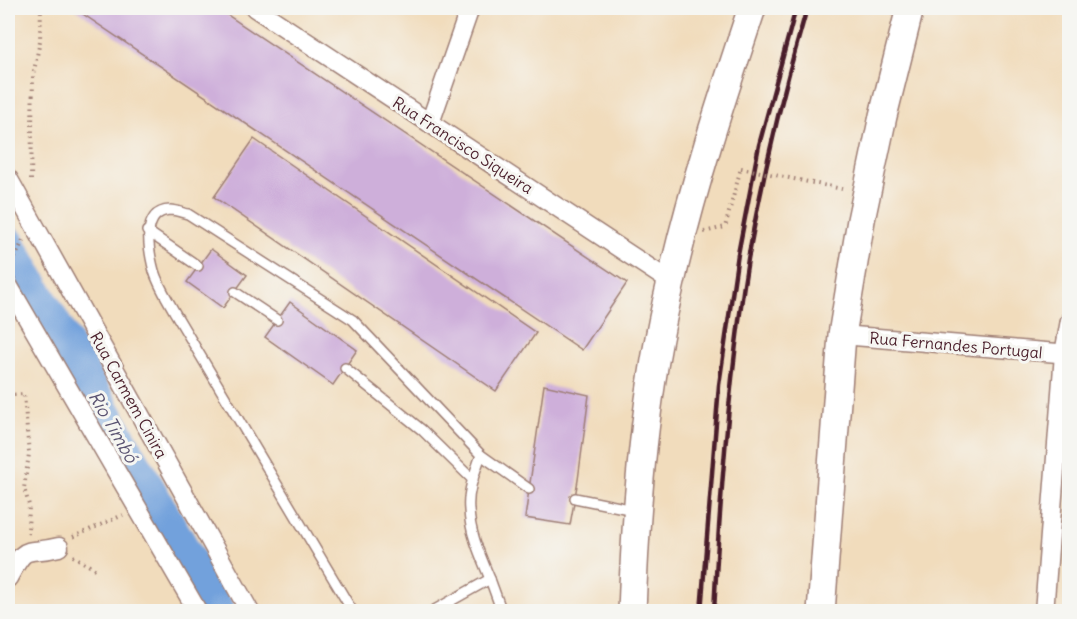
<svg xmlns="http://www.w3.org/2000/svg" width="1077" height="619" font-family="Delius,sans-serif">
  <rect width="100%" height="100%" fill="#f6f6f2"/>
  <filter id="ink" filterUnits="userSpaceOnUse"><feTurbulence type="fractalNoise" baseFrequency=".0167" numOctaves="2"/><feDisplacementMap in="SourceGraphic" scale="12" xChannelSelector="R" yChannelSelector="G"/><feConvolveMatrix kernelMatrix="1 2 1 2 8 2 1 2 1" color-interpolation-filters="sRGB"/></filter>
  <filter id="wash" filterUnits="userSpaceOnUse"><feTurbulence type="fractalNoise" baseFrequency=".008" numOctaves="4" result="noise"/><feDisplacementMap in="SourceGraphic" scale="24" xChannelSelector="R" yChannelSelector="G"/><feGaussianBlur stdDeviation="1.35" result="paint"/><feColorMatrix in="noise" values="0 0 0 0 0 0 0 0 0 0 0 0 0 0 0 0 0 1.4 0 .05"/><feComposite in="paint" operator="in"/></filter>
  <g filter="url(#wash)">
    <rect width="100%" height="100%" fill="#f1dcbc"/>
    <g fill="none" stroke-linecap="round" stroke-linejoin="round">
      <path stroke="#72a1dc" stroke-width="34" d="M8,243L219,612"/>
    </g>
    <g id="blocks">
      <g fill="#ceafda">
        <path d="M74,8H217L627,283L582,350Z"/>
        <path d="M254,139L536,333L496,391L214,197Z"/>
        <path d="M211,249L247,275L223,308L187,282Z"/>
        <path d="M290,302L357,350L333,385L265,337Z"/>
        <path d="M544,385L589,395L578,480L570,525L525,518Z"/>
      </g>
    </g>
  </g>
  <g filter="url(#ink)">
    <use href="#blocks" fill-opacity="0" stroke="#9e7e74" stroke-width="1.5"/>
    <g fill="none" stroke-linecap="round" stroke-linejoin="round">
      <defs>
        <g id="service">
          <path d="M147,231L198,266"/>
          <path d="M235,292L277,320"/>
          <path d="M345,368L422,430L473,480"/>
          <path d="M575,498L634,510"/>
          <path d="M490,579L502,612"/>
          <path d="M353,612L175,313C168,300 158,285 154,271C149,252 140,211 170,210C176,210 183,213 188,214L353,320L481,455L529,489"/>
          <path d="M431,612L490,579C481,557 470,534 469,510C467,492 475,472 481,455"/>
        </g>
        <g id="minor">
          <path d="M255,8L671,282"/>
          <path d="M430,123L470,8"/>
          <path d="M8,178L250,612"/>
          <path d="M8,285L198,612"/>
          <path d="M842,335L1070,354"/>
          <path d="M8,578C28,541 24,556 59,547"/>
          <path d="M1044,612L1064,354L1070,320"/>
        </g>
        <g id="primary">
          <path d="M632,612C636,501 645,390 671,282C692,189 722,98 752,8"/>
          <path d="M821,612L842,335L861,220L883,116L910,8"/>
        </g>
      </defs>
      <use href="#service" stroke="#9e7e74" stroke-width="12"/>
      <use href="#minor" stroke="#9e7e74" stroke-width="21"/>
      <use href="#primary" stroke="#9e7e74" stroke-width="30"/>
      <g stroke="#9e7e74" stroke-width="4" stroke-dasharray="1.5 4.5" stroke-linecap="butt">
        <path d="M31,180L33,76L40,41L41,8"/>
        <path d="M704,232L725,227L741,168"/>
        <path d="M10,269L23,240"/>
        <path d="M8,345V322"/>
        <path d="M8,395L24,394L29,454L24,488L29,505L28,535"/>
        <path d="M73,537L123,515"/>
        <path d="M73,556L98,571"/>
      </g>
      <use href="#service" stroke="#fff" stroke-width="9"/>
      <use href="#minor" stroke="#fff" stroke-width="18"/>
      <use href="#primary" stroke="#fff" stroke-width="27"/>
      <g stroke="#4a1f2b" stroke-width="4.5">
        <path d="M701,612L719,385L738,254L759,145L796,8"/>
        <path d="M714,612C720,494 729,376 748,259C763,174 783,90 807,8"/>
      </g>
      <path stroke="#9e7e74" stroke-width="4" stroke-dasharray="1.5 4.5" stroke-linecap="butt" d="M741,168L842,189"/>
    </g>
  </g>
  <g text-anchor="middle" stroke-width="6" stroke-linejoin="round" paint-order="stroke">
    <g font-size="16" fill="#4a1f2b" stroke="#f6f6f2">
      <text transform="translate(463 145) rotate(33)" y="6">Rua Francisco Siqueira</text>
      <text transform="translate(956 345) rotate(5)" y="6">Rua Fernandes Portugal</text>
      <text transform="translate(129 395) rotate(61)" y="6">Rua Carmem Cinira</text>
    </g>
    <g font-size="18" font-style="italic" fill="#5a5372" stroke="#f6f6f2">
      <text transform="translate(113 427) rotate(60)" y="6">Rio Timbó</text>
    </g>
  </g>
  <rect width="1077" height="619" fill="none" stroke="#f6f6f2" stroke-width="30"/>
</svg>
